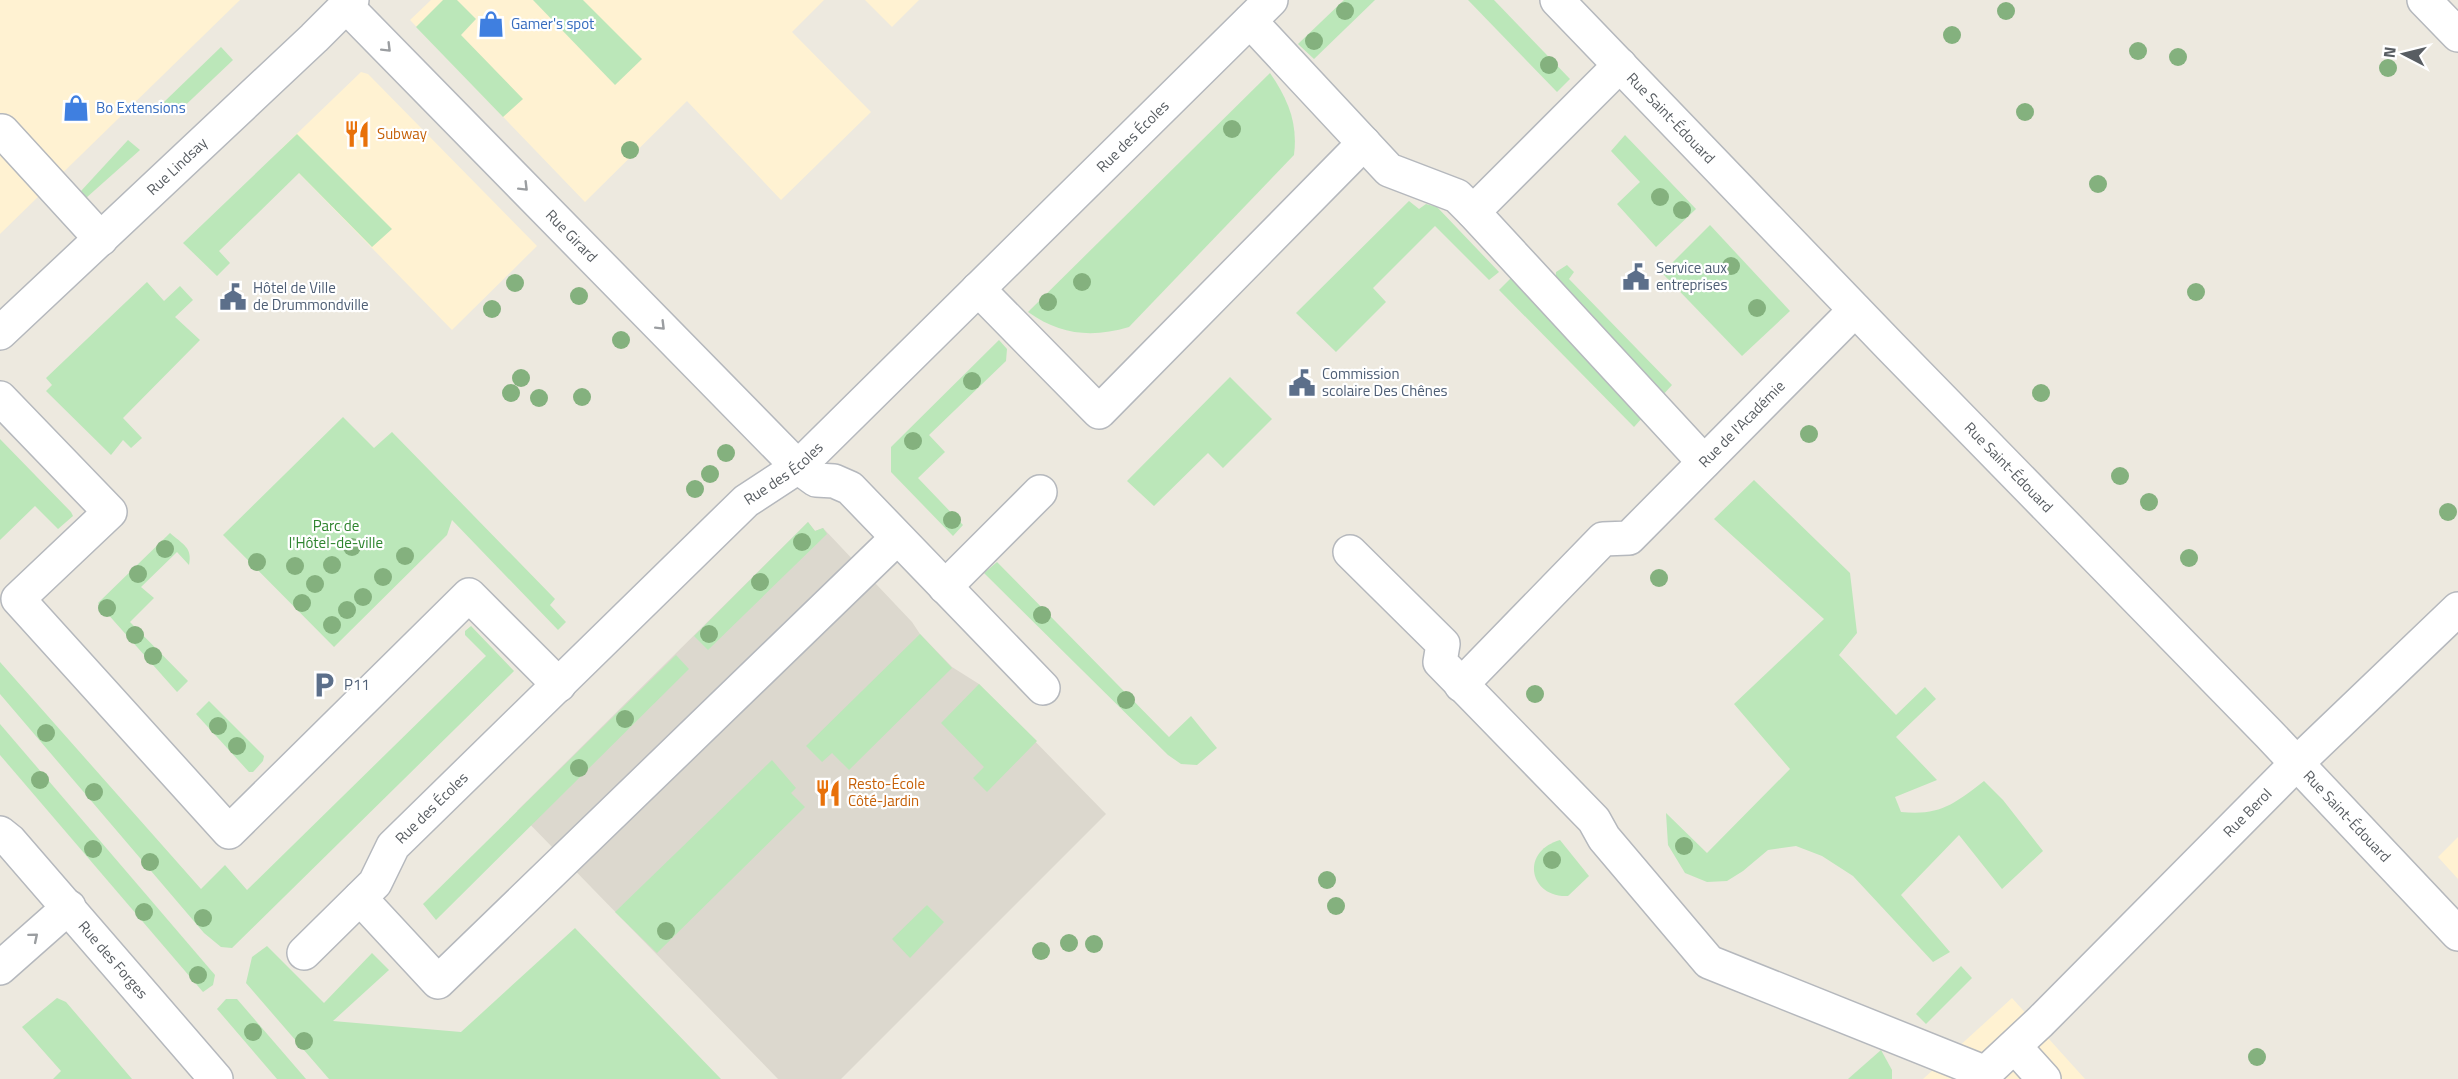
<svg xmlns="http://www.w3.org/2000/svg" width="2458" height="1079" font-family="'Titillium Web',sans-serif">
  <rect width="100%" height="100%" fill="#ede9df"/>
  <g fill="#fff2d2">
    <path d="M0,0H240L0,234Z"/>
    <path d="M431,0H824L792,32L871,112L781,200L687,101L585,202L410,20Z"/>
    <path d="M865,0H919L892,27Z"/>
    <path d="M361,72L368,74L537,246L452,330L291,165L281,149Z"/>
    <path d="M2458,837V879L2438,857Z"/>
    <path d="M2012,998L2085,1079H1923L2000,1009Z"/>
  </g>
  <path fill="#dcd8ce" d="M808,522L815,531L823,528L912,622L920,634L952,667L979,684L1106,814L841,1079H778L517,811Z"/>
  <g fill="#bbe7b9">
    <path d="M443,0H457L476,19L461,35L523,99L503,117L416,27Z"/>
    <path d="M533,0H583L642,59L615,85Z"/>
    <path d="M1344,0H1375L1314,59L1298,44Z"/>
    <path d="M1468,0H1494L1570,79L1557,92Z"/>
    <path d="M221,47L233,60L175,115L164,102Z"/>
    <path d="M1270,73C1288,99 1298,123 1294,155L1129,327C1092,338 1060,335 1028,312Z"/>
    <path d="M297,134L392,229L372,247L299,173L219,251L230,263L217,276L183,243Z"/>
    <path d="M1625,135L1696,209L1656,247L1617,204L1640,182L1611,151Z"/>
    <path d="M128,140L140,150L86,198L81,191Z"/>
    <path d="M1409,201L1419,209L1426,204L1437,207L1499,272L1489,280L1435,226L1373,288L1386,302L1336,352L1296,313Z"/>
    <path d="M1710,225L1790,311L1742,356L1662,273Z"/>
    <path d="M1567,265L1574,272L1569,279L1672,385L1662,396L1555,287L1556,272Z"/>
    <path d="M1511,278L1643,417L1634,427L1499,290Z"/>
    <path d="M147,282L164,301L180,286L193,300L175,317L200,340L123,418L142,438L131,448L123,440L111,455L46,391L52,385L46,378Z"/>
    <path d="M999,340L1007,349L1006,361L929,435L945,452L918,478L963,525L953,536L891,472V447Z"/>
    <path d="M1230,377L1272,419L1223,468L1208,453L1154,506L1127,481Z"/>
    <path d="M343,417L374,448L392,432L555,599L550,605L566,622L558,630L452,520L447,535L334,647L223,535Z"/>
    <path d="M0,439L71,512L73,516L58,529L35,506L0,540Z"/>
    <path d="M1754,480L1850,573L1857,633L1839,655L1896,715L1925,687L1936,699L1896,737L1937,780L1895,797L1901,812C1940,816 1954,804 1984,781L2003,800L2043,851L2002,889L1959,835L1901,895L1950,952L1933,962L1853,876L1822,856L1796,846L1768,850L1743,871L1727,881L1707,882L1685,873L1668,845L1666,813L1707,853L1790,769L1734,704L1824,619L1714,519Z"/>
    <path d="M808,522L815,531L823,528L827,534L708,650L694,636Z"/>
    <path d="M170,533C182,544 193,547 189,565L177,552L141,587L154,598L130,622L188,681L177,692L98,603Z"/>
    <path d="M997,562L1169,737L1191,716L1217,748L1197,765L1181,764L1168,755L984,573Z"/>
    <path d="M471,626L514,671L232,948L221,947L204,933L0,694V662L201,889L225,865L247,890L486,656L465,635V631Z"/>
    <path d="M920,634L952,668L849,770L832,753L822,762L806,746Z"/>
    <path d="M676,655L689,669L436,920L423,904Z"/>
    <path d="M979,684L1037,741L987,792L973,778L984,767L941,723Z"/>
    <path d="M209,701L264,756L263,761L253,772H249L196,714Z"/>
    <path d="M0,724L215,975L213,985L203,992L0,755Z"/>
    <path d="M772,760L796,788L791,793L805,807L657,953L615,912Z"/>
    <path d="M1560,840L1589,876L1568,896C1530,898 1519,852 1560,840Z"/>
    <path d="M927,905L944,922L910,958L892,939Z"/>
    <path d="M575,928L721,1079H329L246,983L252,957L267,946L324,1003L372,953L389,970L333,1021L461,1032Z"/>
    <path d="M1961,966L1972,978L1926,1024L1916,1014Z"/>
    <path d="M57,998L66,1002L132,1079H53L61,1071L22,1027Z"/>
    <path d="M226,999H237L306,1079H277L217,1009Z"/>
    <path d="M1881,1050L1892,1070V1079H1848Z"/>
  </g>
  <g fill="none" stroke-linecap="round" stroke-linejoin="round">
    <defs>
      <g id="minor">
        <path id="s1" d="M1557,0L1891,347L2269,734L2458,934"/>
        <path d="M2424,0L2458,35"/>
        <path id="s2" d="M346,6L798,467L816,480L834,481L850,488L1043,688"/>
        <path d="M1250,21L1389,170L1457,196L1473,212L1620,65"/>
        <path d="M2,131L101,239"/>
        <path d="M1473,212L1704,462"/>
        <path d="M978,289L1099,412L1364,143"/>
        <path id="s3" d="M0,333L314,38L352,0"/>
        <path d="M0,398L110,512L18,599L229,832L469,595L559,685"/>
        <path d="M1350,552L1443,644L1440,662L1594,820L1604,838L1709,962L1986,1073"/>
        <path d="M945,587L1040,492"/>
        <path id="s4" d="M1461,685L1603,539L1629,538L1855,310"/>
        <path id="s5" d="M0,833L10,841L216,1079"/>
        <path d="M360,898L438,982L897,538"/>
        <path id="s6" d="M304,953L375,883L393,846L746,501L798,467L1271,0"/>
        <path d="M0,968L69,907"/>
        <path d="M2015,1047L2044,1079"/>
        <path id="s7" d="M1979,1079L2040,1022L2297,763L2458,609"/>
      </g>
    </defs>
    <use href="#minor" stroke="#b5b8bd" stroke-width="36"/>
    <use href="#minor" stroke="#fff" stroke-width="33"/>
  </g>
  <g fill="#84b17e">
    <circle cx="1345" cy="11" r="9"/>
    <circle cx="2006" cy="11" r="9"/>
    <circle cx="1952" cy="35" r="9"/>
    <circle cx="1314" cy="41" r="9"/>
    <circle cx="2138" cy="51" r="9"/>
    <circle cx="2178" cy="57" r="9"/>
    <circle cx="1549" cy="65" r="9"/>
    <circle cx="2388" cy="68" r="9"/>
    <circle cx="2025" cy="112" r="9"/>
    <circle cx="1232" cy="129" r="9"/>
    <circle cx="630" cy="150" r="9"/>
    <circle cx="2098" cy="184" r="9"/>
    <circle cx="1660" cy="197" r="9"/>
    <circle cx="1682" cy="210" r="9"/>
    <circle cx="1731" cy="266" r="9"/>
    <circle cx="1082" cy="282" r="9"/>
    <circle cx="515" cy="283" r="9"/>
    <circle cx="2196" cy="292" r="9"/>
    <circle cx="579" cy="296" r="9"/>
    <circle cx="1048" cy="302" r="9"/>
    <circle cx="1757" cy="308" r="9"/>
    <circle cx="492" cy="309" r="9"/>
    <circle cx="621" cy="340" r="9"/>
    <circle cx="521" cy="378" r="9"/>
    <circle cx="972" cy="381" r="9"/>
    <circle cx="511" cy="393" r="9"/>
    <circle cx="2041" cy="393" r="9"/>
    <circle cx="582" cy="397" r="9"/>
    <circle cx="539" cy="398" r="9"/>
    <circle cx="1809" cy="434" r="9"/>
    <circle cx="913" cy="441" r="9"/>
    <circle cx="726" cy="453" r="9"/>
    <circle cx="710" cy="474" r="9"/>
    <circle cx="2120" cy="476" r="9"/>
    <circle cx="695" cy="489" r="9"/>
    <circle cx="2149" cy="502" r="9"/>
    <circle cx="2448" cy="512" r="9"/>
    <circle cx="952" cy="520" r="9"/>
    <circle cx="802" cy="542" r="9"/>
    <circle cx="352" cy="547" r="9"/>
    <circle cx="165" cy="549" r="9"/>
    <circle cx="405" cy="556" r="9"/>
    <circle cx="2189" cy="558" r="9"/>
    <circle cx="257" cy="562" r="9"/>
    <circle cx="332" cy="565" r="9"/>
    <circle cx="295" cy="566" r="9"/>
    <circle cx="138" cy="574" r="9"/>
    <circle cx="383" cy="577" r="9"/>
    <circle cx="1659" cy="578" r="9"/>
    <circle cx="760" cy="582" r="9"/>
    <circle cx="315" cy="584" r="9"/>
    <circle cx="363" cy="597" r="9"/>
    <circle cx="302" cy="603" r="9"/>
    <circle cx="107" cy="608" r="9"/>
    <circle cx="347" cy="610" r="9"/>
    <circle cx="1042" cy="615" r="9"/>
    <circle cx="332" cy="625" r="9"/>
    <circle cx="709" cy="634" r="9"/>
    <circle cx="135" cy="635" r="9"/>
    <circle cx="153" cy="656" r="9"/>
    <circle cx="1535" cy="694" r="9"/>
    <circle cx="1126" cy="700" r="9"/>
    <circle cx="625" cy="719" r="9"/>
    <circle cx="218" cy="726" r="9"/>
    <circle cx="46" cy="733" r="9"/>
    <circle cx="237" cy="746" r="9"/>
    <circle cx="579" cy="768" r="9"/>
    <circle cx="40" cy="780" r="9"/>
    <circle cx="94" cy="792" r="9"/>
    <circle cx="1684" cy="846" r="9"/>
    <circle cx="93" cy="849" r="9"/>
    <circle cx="1552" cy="860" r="9"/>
    <circle cx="150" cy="862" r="9"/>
    <circle cx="1327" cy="880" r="9"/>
    <circle cx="1336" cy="906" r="9"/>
    <circle cx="144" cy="912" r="9"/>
    <circle cx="203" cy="918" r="9"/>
    <circle cx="666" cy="931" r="9"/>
    <circle cx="1069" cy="943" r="9"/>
    <circle cx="1094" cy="944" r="9"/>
    <circle cx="1041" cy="951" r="9"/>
    <circle cx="198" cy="975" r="9"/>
    <circle cx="253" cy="1032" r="9"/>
    <circle cx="304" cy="1041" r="9"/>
    <circle cx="2257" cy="1057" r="9"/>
  </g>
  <defs><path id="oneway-chevron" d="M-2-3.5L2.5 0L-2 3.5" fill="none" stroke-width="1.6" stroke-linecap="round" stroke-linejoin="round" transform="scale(1.5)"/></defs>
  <g stroke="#9b9ea1">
    <use href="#oneway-chevron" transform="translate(387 48) rotate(45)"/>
    <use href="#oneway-chevron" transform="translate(524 187) rotate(45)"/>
    <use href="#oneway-chevron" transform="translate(661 326) rotate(45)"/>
    <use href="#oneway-chevron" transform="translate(34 937) rotate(-40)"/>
  </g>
  <defs>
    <symbol id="shop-bare" viewBox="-9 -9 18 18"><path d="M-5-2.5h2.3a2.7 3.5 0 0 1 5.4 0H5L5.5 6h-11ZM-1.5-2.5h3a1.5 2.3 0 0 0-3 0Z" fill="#3f7fe0" stroke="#fff" stroke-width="2.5" paint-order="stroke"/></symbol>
    <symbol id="restaurant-bare" viewBox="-9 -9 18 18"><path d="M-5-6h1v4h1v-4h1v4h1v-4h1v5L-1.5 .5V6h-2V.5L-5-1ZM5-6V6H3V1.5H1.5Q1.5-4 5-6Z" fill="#e8710a" stroke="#fff" stroke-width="2.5" paint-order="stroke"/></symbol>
    <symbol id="civic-bare" viewBox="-9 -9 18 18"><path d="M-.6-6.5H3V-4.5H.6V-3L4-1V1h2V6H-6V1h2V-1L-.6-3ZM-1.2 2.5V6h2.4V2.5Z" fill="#5c6f8a" stroke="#fff" stroke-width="2.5" paint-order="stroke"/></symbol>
    <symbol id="parking-bare" viewBox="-9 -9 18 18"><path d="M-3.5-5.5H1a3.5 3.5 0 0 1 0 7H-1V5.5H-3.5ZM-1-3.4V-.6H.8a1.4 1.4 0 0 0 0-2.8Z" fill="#5c6f8a" stroke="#fff" stroke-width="2.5" paint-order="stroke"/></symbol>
  </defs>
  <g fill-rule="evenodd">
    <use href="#shop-bare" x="472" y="5" width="38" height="38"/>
    <use href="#shop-bare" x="57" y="89" width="38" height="38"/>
    <use href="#restaurant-bare" x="338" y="115" width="38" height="38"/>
    <use href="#civic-bare" x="1617" y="258" width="38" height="38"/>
    <use href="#civic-bare" x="214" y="278" width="38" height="38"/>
    <use href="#civic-bare" x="1283" y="364" width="38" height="38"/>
    <use href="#parking-bare" x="305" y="666" width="38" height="38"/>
    <use href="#restaurant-bare" x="809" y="774" width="38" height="38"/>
  </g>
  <g text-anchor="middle" stroke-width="4.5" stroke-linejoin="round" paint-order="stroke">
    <g font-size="15" fill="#366cbe" stroke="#fff" text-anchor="start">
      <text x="511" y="29">Gamer's spot</text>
      <text x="96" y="113">Bo Extensions</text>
    </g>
    <g font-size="15" fill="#585d62" stroke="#fff">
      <text dy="5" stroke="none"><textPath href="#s1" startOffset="164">Rue Saint-Édouard</textPath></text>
      <text dy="5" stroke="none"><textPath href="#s6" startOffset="1167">Rue des Écoles</textPath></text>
      <text dy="5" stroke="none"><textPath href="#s3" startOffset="243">Rue Lindsay</textPath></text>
      <text dy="5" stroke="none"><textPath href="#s2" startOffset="322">Rue Girard</textPath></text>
      <text dy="5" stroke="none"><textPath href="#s4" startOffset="390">Rue de l'Académie</textPath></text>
      <text dy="5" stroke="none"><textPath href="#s1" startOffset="650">Rue Saint-Édouard</textPath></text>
      <text dy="5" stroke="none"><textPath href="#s6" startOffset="681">Rue des Écoles</textPath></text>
      <text dy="5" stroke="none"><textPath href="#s6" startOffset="195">Rue des Écoles</textPath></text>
      <text dy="5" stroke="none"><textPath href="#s7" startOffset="378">Rue Berol</textPath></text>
      <text dy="5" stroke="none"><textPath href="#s1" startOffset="1136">Rue Saint-Édouard</textPath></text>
      <text dy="5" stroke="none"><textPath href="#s5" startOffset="170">Rue des Forges</textPath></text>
    </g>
    <g font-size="15" fill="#c56008" stroke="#fff" text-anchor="start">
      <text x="377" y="139">Subway</text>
      <text x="848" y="789">Resto-École<tspan x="848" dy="17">Côté-Jardin</tspan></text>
    </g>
    <g font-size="15" fill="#4e5e75" stroke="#fff" text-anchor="start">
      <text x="1656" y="273">Service aux<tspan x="1656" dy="17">entreprises</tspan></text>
      <text x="253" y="293">Hôtel de Ville<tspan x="253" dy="17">de Drummondville</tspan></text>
      <text x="1322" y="379">Commission<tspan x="1322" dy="17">scolaire Des Chênes</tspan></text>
      <text x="344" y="690">P11</text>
    </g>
    <g font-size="15" fill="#2e842e" stroke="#fff">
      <text x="336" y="531">Parc de<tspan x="336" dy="17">l'Hôtel-de-ville</tspan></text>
    </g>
  </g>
  <g transform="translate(2404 54) rotate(277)" stroke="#ffffff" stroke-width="4.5" paint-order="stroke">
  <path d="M0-4.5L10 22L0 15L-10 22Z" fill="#585d62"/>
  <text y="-9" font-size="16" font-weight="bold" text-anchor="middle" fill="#585d62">N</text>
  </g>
</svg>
